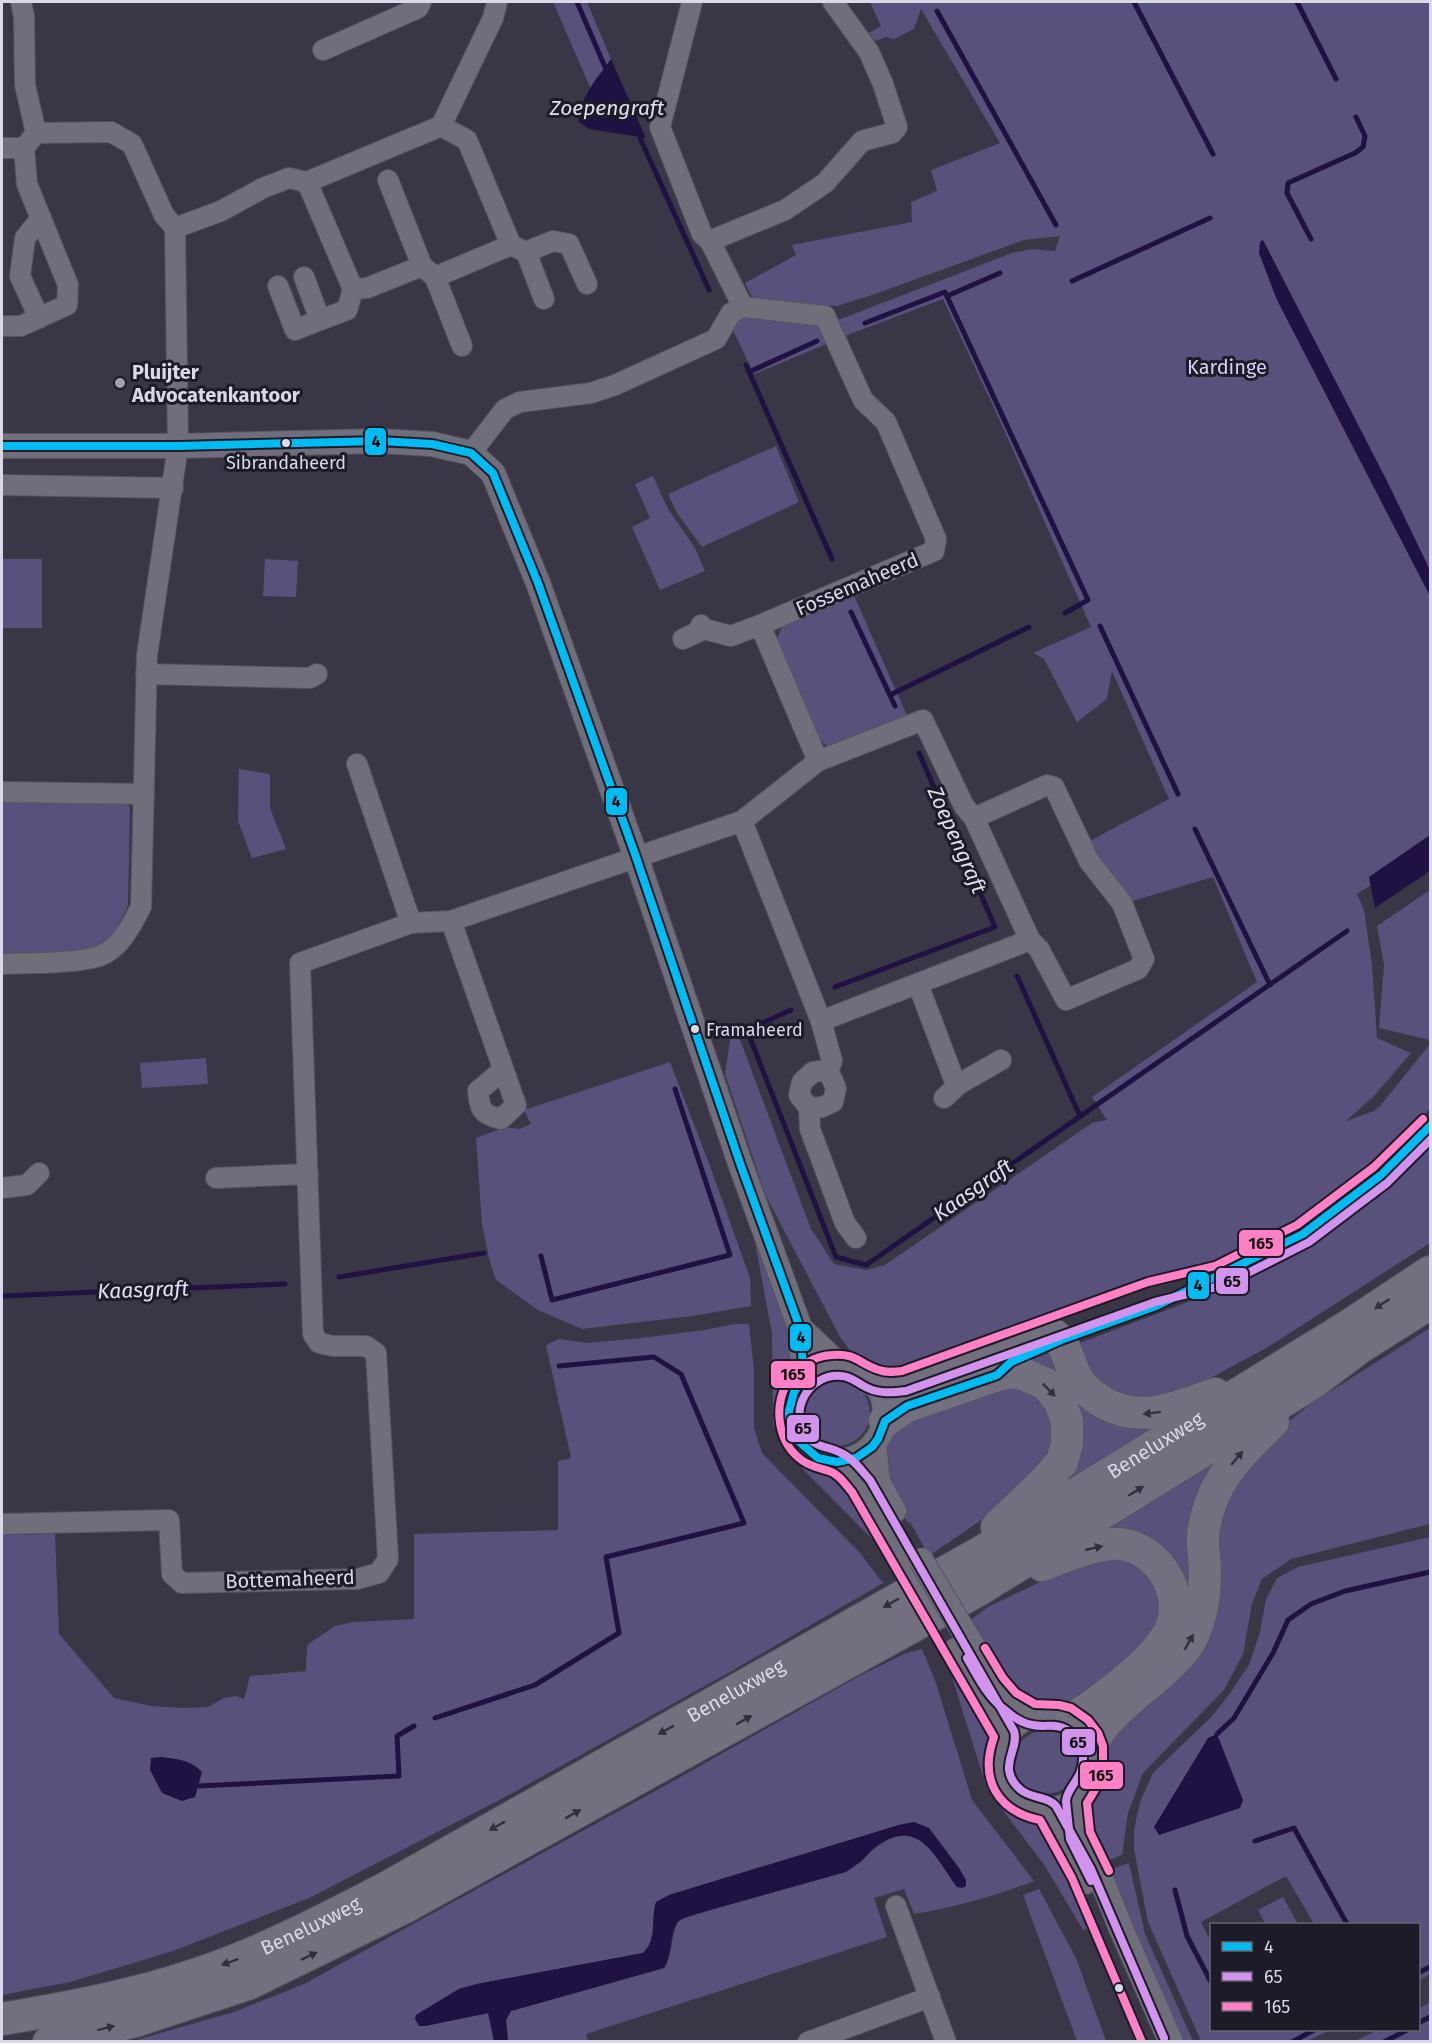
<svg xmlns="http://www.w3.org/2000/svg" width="1432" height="2043" font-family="'Fira Sans',sans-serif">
  <rect width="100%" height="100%" fill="#393745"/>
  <g fill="#57517b">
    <path d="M553,2H587L611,59L591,89Z"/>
    <path d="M870,2H1430V846L1357,894L1364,910L1372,965L1377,1038L1411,1053L1373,1097L1346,1121L1374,1111L1381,1105L1430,1044V1108L1409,1134L1328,1204L1260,1246L939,1359L877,1370L858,1361L840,1337L765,1194L725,1074L733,1021L811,1229L834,1264L866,1270L885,1265L1092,1123L1107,1120L1092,1097L1257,982L1213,877L1126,903L1084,844L1169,799L1112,671L1107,699L1077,722L1044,659L1033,653L1091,627L1001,423L943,299L845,336L838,320L1012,253L1032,249L1055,251L1060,236L1024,240L875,294L837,306L754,301L745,283L796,255L792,245L912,222L911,202L937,191L931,170L1000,143L921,9L914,29L894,39L886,37L875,41L869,33L881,26Z"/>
    <path d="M743,316L818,324L829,343L754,374L731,326Z"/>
    <path d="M776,446L799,502L702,547L677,513L668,494Z"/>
    <path d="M653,476L668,509L695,548L705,571L660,590L632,527L650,518L635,484Z"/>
    <rect x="2" y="559" width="40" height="69"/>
    <path d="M265,559L298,561L296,597L263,596Z"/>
    <path d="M853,593L908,718L828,747L820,740L776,641L783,625Z"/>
    <path d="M239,769L270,774V808L286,849L252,858L238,821Z"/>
    <path d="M2,802L125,803L130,807L128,906L114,934L102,945L90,953L2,956Z"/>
    <path d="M1430,890V1040L1379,1028L1384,965L1377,926Z"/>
    <path d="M206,1058L208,1084L142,1088L140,1063Z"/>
    <path d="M670,1062L710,1166L750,1278L751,1306L692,1316L582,1329L538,1310L496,1280L489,1258L482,1224L476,1138L505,1127L520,1129L531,1124L524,1110Z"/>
    <path d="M1430,1139V1243L1268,1347L1190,1389L1158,1402L1101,1392L1072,1346L1209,1294L1284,1259L1354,1210Z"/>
    <path d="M755,1242L792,1343L794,1372L782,1397L779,1425L790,1448L802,1461L830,1472L851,1487L883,1539L876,1543L792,1458L781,1444L773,1424L772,1334Z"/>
    <path d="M735,1324H749L754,1370V1428L762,1453L860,1553L883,1583L730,1672L507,1796L309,1898L173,1951L70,1982L2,1995V1535L55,1534L59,1634L114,1698L151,1706L182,1708L208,1707L224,1698L236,1696L244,1699L250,1676L306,1671L307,1645L335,1626L354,1622L414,1619V1534L558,1530V1461L571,1458L546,1345L559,1339L588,1343L641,1338L704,1330Z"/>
    <path d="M1430,1328V1524L1291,1559L1262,1579L1252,1604L1243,1654L1224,1690L1143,1773L1128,1813L1122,1855L1110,1860L1098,1859L1086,1808C1099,1785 1100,1771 1101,1746L1182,1663L1223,1494L1254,1449L1312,1403Z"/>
    <path d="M1052,1352L1078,1393L1174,1418L1022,1512L1074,1447L1015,1365Z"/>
    <path d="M1014,1380L1050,1402L1055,1450L1013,1498L929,1556L910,1522L908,1523C896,1502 879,1477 882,1451C883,1444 888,1436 892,1429Z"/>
    <circle cx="837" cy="1413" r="33"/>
    <path d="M1237,1442L1194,1608L1162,1560L1068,1549Z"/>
    <path d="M1430,1537V1974L1419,1981L1418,1924H1314L1286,1876L1201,1922L1211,1942L1212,2030H1330L1308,2041H1201L1148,1922L1134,1849V1830L1140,1802L1153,1773L1213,1715L1231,1692L1249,1665L1260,1632L1266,1599L1277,1578L1298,1567Z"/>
    <path d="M1126,1557L1145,1567L1165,1596L1152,1644L1066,1708L1030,1704L1012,1694L968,1622L988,1607L1077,1564Z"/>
    <path d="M922,1649L936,1683L972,1800L1034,1881C995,1896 955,1907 914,1914L904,1889L874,1898L887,1937L586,2034L588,2041H508L506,2020L511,2011L664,1968C674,1953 670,1935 679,1920L860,1863C878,1843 903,1823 928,1847L938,1843C926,1825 921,1820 899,1825L669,1895L656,1902C653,1920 657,1940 643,1953L477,1984L459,1989L416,2015L425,2026L489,2013L494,2041L129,2042L234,2012L304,1984L668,1784L861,1675L904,1654Z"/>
    <path d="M959,1674L992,1736L989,1761L992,1786L1008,1805L1053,1833L1082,1891L1090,1928L1083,1930L1045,1866L987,1789L952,1677Z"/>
    <circle cx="1046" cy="1762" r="32"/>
    <path d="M1129,1863L1145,1934L1193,2041H1179L1106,1877L1111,1869Z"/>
    <path d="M1039,1889L1076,1958L1106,2041H1077L1023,1895Z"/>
    <path d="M1283,1897L1298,1924H1265L1258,1910Z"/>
    <path d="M1430,2002V2041H1355L1378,2030H1418L1419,2009Z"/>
  </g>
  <g fill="#1f1142">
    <path d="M611,59L646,138L589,129L579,122C577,100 599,76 611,59Z"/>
    <path d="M1263,240L1387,481L1430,570V596L1277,300L1259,253L1260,242Z"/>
    <path d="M1430,835V871L1375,908L1369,877Z"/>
    <path d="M1217,1734L1243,1800L1240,1808L1159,1835L1154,1827L1208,1738Z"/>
    <path d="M160,1757C176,1759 190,1759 202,1772L195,1797L182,1801L162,1793L150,1770L151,1758Z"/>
    <path d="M914,1822L929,1828L959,1868L966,1880V1886L962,1888L957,1887C934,1856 919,1815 875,1847C870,1851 866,1857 861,1861C857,1865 851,1868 846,1872L696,1914C690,1916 682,1918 678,1922C669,1932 673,1955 664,1968L511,2011L506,2020L508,2041H494L488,2013L425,2026H419L415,2019L416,2015L459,1989L477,1984L643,1953C658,1939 650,1920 656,1902L669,1895L899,1825Z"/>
  </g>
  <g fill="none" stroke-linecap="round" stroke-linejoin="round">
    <g stroke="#1f1142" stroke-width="5">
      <path d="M577,2L605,67"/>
      <path d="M1134,2L1213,154"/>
      <path d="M1297,2L1336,79"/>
      <path d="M937,11L1056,225"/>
      <path d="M640,138L709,290"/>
      <path d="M1311,239L1287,193L1288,183L1355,153L1363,147L1365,136L1356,117"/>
      <path d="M1072,281L1210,218"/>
      <path d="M947,296L1000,273"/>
      <path d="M865,323L945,292L1088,600L1065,613"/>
      <path d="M746,365L832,559"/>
      <path d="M749,372L817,341"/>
      <path d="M851,612L895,706"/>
      <path d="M1100,626L1178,794"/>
      <path d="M890,695L1029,627"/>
      <path d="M1195,829L1270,985"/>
      <path d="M1017,976L1080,1116"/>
      <path d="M835,987L995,927L919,753"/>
      <path d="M791,1010L747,1030L836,1257L866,1265L1347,931"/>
      <path d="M541,1256L552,1300L730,1255L675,1089"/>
      <path d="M339,1277L484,1253"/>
      <path d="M2,1296L285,1284"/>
      <path d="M435,1718L535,1685L619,1633L606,1557L744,1523L681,1374L654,1357L559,1366"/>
      <path d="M1217,1734L1234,1718L1273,1653L1288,1620L1311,1604L1345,1591L1430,1572"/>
      <path d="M199,1786L399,1776L397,1736L414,1726"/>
      <path d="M1255,1841L1294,1828L1347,1924"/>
      <path d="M1175,1890L1187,1936L1212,1984"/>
      <path d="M1418,1973L1430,1967"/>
      <path d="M1418,2023L1430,2017"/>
      <path d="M1292,2042L1314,2030"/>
      <path d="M1384,2042L1407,2030"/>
    </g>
    <defs>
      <g id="minor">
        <path d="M692,2L660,127L702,234L710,241L743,307"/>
        <path d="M323,50L418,8L421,2"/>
        <path d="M441,126L467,140L511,245"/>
        <path d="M2,148H24"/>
        <path d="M388,180L422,266"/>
        <path d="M307,182L353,289"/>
        <path d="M175,228L221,211L263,188L289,178L307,182L441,126L493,18L497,2"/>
        <path d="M710,241L785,210L825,183L862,141L892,133L897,127L883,84L869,52L833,2"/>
        <path d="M526,252L553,241L569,244L587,284"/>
        <path d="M304,277L320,320L347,310L353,289L367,288L422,266L435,277L511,245L526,252L544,299"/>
        <path d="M435,277L462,346"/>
        <path d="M278,286L295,330L320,320"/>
        <path d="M39,318L20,276L25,238L41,218"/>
        <path d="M2,326H21L67,305L68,285L27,184L24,148L36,133"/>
        <path d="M471,453L505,409L520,402L591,393L615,385L716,339L731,313L743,307L825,316L863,400L886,422L936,539L934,551L760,625"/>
        <path d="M2,485L173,488"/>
        <path d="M701,625L704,629L731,636L760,625L818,761"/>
        <path d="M683,639L704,629"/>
        <path d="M146,674L310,678L317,674"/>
        <path d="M357,764L411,923"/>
        <path d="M2,792L144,794"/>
        <path d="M742,821L821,1021L832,1061L828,1070L813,1072L802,1082L799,1095L809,1108L810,1129L845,1223L856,1238"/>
        <path d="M451,921L516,1105L501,1119C481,1114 480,1110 478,1091L503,1070"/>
        <path d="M2,964C24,963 87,964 104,954C122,945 132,924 141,907L147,655L178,446L175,228L164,215L132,144L111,132L36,133L25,85L24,16L21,2"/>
        <path d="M918,984L953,1077L959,1084L1001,1060"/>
        <path d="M821,1021L1030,940"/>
        <path d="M944,1098L959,1084"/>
        <path d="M809,1108L822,1107L833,1102L836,1088L828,1070"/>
        <path d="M216,1178L308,1174"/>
        <path d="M2,1188L27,1185L39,1173"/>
        <path d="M2,1524L169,1520L172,1574L182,1583L357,1579L379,1573L388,1559L376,1353L366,1346H333L319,1343L313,1334L300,963L411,923L451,921L742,821L818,761L923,720L964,806L974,818L1030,940L1039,949L1066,1000L1138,969L1144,959L1122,903L1089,861L1054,787L1047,785L974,818"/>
        <path d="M896,1906L946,2042"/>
        <path d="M808,2042L930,1997"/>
      </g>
      <g id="tertiary">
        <path d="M2,446H178L380,441L432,444L471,453L493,473L538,583L636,857L741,1166L800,1328L804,1378"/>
        <path d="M800,1328L839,1365"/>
        <circle cx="837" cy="1413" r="48"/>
        <path d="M874,1444L878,1482L894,1511"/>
        <path d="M837,1462L861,1486L907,1569"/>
        <path d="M961,1627L1006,1699L1033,1715"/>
        <path d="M956,1650L1005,1736"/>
        <circle cx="1046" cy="1762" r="48"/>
        <path d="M1076,1800L1080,1835L1097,1868L1120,1926L1171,2042"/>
        <path d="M1047,1811L1085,1882"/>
      </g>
      <g id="trunk">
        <path d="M871,1379L883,1382L904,1381L1044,1331C1067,1336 1067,1361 1077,1378C1082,1388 1094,1397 1104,1403C1143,1424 1176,1407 1215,1394"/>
        <path d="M885,1421L907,1406L997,1375L1011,1372L1023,1374L1046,1384L1060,1402L1067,1421V1443L1062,1462L1043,1483L997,1527"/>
        <path d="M1042,1565C1064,1557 1088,1546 1112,1544C1155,1541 1189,1594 1169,1632C1154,1662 1100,1701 1071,1720"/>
        <path d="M1091,1744C1096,1737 1101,1728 1107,1722C1129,1695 1181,1665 1193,1635C1202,1616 1205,1593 1205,1572C1205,1560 1202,1548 1203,1536C1209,1482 1237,1458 1273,1422"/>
        <path id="s1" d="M2,2019C81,2006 161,1990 236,1960C288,1939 338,1913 388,1887L990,1547L1350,1325L1430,1272"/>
        <path d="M49,2042L135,2021L250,1983L403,1908L980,1589L1314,1382L1359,1348L1430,1303"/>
      </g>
    </defs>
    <use href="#minor" stroke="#565461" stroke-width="22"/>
    <use href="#tertiary" stroke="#565461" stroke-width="26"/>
    <use href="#trunk" stroke="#565461" stroke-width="34"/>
    <use href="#minor" stroke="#706e7a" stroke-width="20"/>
    <use href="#tertiary" stroke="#706e7a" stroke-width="24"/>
    <use href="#trunk" stroke="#72707e" stroke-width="32"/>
    <defs>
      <path id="tertiary-bridge" d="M921,1560L961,1627"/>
    </defs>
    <use href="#tertiary-bridge" stroke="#565461" stroke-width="26" stroke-linecap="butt"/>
    <use href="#tertiary-bridge" stroke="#706e7a" stroke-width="24"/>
    <defs>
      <path id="bus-1" d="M2,446H178L380,441L432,444L471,453L493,473L538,583L636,857L741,1166L800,1328L804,1378L794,1392L789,1411V1420L796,1439L818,1458L837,1462L856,1458L872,1447L878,1439L885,1421L907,1406L997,1375L1011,1362L1061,1340L1156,1306L1303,1234L1381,1175L1430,1126"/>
      <g id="bus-2">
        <path d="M967,1658C977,1676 988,1698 1005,1710C1013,1717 1023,1724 1033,1725C1041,1727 1049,1725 1056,1726C1072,1728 1083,1744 1083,1759C1083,1779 1067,1787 1066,1801L1070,1839L1091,1881"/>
        <path d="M1164,2038L1091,1869L1056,1806C1048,1796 1032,1799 1021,1790C995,1768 1020,1750 1014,1731L870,1480C861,1470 852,1457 839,1452C827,1446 816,1448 807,1436C787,1410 810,1373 841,1376C849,1376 855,1381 862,1385C876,1394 890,1393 906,1391L1155,1302L1224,1285L1309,1242L1387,1183L1430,1140"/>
      </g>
      <g id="bus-3">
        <path d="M985,1648L1003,1678L1016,1693L1035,1704L1059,1705L1071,1708L1088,1720L1098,1733L1103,1746V1771L1098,1785L1087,1803L1090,1832L1109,1871"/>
        <path d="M1142,2042L1072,1878L1040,1820C997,1811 979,1779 994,1737L852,1492C846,1485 839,1474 829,1471C820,1468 812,1467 803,1461C778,1444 773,1409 787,1383C796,1367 813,1356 832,1355C857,1353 859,1364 879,1370C886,1373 894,1372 902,1371L1148,1282L1215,1266L1297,1225L1374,1167L1423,1119"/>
      </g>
    </defs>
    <use href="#bus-1" stroke="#1c1b27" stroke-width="12"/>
    <use href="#bus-2" stroke="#1c1b27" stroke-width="12"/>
    <use href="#bus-3" stroke="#1c1b27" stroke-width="12"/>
    <use href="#bus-1" stroke="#00bcf2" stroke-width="8"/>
    <use href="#bus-2" stroke="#d193ec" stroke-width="8"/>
    <use href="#bus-3" stroke="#ff80c5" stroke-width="8"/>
  </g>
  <defs><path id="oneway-solid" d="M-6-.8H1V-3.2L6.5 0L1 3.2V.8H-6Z" transform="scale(1.5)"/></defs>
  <g fill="#32303d">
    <use href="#oneway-solid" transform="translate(1382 1304) rotate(147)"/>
    <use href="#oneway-solid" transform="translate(1049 1390) rotate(46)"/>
    <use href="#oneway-solid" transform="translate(1152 1413) rotate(173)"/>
    <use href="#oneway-solid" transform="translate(1237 1458) rotate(-50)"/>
    <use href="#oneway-solid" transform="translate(1136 1491) rotate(-32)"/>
    <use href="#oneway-solid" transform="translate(1094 1548) rotate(-13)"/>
    <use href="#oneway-solid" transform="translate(891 1603) rotate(151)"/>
    <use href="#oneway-solid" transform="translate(1189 1642) rotate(-60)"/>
    <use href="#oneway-solid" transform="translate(744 1720) rotate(-29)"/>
    <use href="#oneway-solid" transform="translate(666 1730) rotate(151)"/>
    <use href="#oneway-solid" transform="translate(573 1814) rotate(-29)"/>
    <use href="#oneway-solid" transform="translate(497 1826) rotate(151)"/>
    <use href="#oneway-solid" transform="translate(309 1956) rotate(-25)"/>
    <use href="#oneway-solid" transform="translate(230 1962) rotate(160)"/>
    <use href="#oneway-solid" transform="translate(106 2028) rotate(-14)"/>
  </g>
  <circle fill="#a2a0b0" stroke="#1c1b27" stroke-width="2" cx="120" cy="383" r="6"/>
  <g fill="#dad9e9" stroke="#1c1b27" stroke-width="2">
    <circle cx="286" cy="443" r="5"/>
    <circle cx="695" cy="1029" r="5"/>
    <circle cx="1119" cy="1988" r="5"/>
  </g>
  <g text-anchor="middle" stroke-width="6" stroke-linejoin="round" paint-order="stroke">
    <g font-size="18" fill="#dad9e9" stroke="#1c1b27">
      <text x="286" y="469">Sibrandaheerd</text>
      <text x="706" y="1036" text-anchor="start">Framaheerd</text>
    </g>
    <g font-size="20" fill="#d5d1f5" stroke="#1c1b27">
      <text x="1227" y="374">Kardinge</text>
    </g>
    <g font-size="20" font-weight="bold" fill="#dad9e9" stroke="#1c1b27" text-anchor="start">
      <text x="132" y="379">Pluijter<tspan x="132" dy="23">Advocatenkantoor</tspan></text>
    </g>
    <g font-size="20" fill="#dad9e9" stroke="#1c1b27">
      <text transform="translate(857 584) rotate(-23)" y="7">Fossemaheerd</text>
      <text dy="7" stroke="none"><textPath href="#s1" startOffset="1296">Beneluxweg</textPath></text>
      <text transform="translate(290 1579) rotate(-2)" y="7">Bottemaheerd</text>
      <text dy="7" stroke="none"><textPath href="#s1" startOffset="810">Beneluxweg</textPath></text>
      <text dy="7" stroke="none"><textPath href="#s1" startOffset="324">Beneluxweg</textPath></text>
    </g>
    <g font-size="21" font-style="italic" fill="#e0def0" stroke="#1c1b27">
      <text x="607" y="115">Zoepengraft</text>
      <text transform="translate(957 840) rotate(66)" y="7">Zoepengraft</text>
      <text transform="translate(973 1190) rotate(-35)" y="7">Kaasgraft</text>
      <text transform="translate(143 1290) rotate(-2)" y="7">Kaasgraft</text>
    </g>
  </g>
  <g stroke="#1c1b27" stroke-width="2">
    <rect x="364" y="427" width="23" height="29" rx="6" fill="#00bcf2"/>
    <rect x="605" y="787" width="23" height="29" rx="6" fill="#00bcf2"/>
    <rect x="1238" y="1229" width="46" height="28" rx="6" fill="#ff80c5"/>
    <rect x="1215" y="1267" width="34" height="28" rx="6" fill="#d193ec"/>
    <rect x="1187" y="1271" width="23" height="29" rx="6" fill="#00bcf2"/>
    <rect x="789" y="1323" width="23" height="29" rx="6" fill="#00bcf2"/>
    <rect x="770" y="1360" width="46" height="29" rx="6" fill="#ff80c5"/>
    <rect x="786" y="1414" width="34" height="29" rx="6" fill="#d193ec"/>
    <rect x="1061" y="1728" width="35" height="28" rx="6" fill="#d193ec"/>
    <rect x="1079" y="1761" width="45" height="29" rx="6" fill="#ff80c5"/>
  </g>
  <g font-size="16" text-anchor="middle" font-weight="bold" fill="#111">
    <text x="376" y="447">4</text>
    <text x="616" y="807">4</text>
    <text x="1261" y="1249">165</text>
    <text x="1232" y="1287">65</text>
    <text x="1198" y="1291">4</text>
    <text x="801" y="1343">4</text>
    <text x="793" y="1380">165</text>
    <text x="803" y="1434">65</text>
    <text x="1078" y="1748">65</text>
    <text x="1101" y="1781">165</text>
  </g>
  <rect width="1432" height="2043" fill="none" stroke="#dad9e9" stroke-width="6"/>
  <rect x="1210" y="1923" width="210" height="108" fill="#1c1b27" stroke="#686775" stroke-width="1.5"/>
  <rect x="1222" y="1942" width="30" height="9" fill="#00bcf2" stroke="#686775" stroke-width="1.5"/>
  <text x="1264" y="1953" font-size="18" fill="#dad9e9">4</text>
  <rect x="1222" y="1972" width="30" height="9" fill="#d193ec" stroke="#686775" stroke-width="1.5"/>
  <text x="1264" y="1983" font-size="18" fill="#dad9e9">65</text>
  <rect x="1222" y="2002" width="30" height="9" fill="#ff80c5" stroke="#686775" stroke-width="1.5"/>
  <text x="1264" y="2013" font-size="18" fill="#dad9e9">165</text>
</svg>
